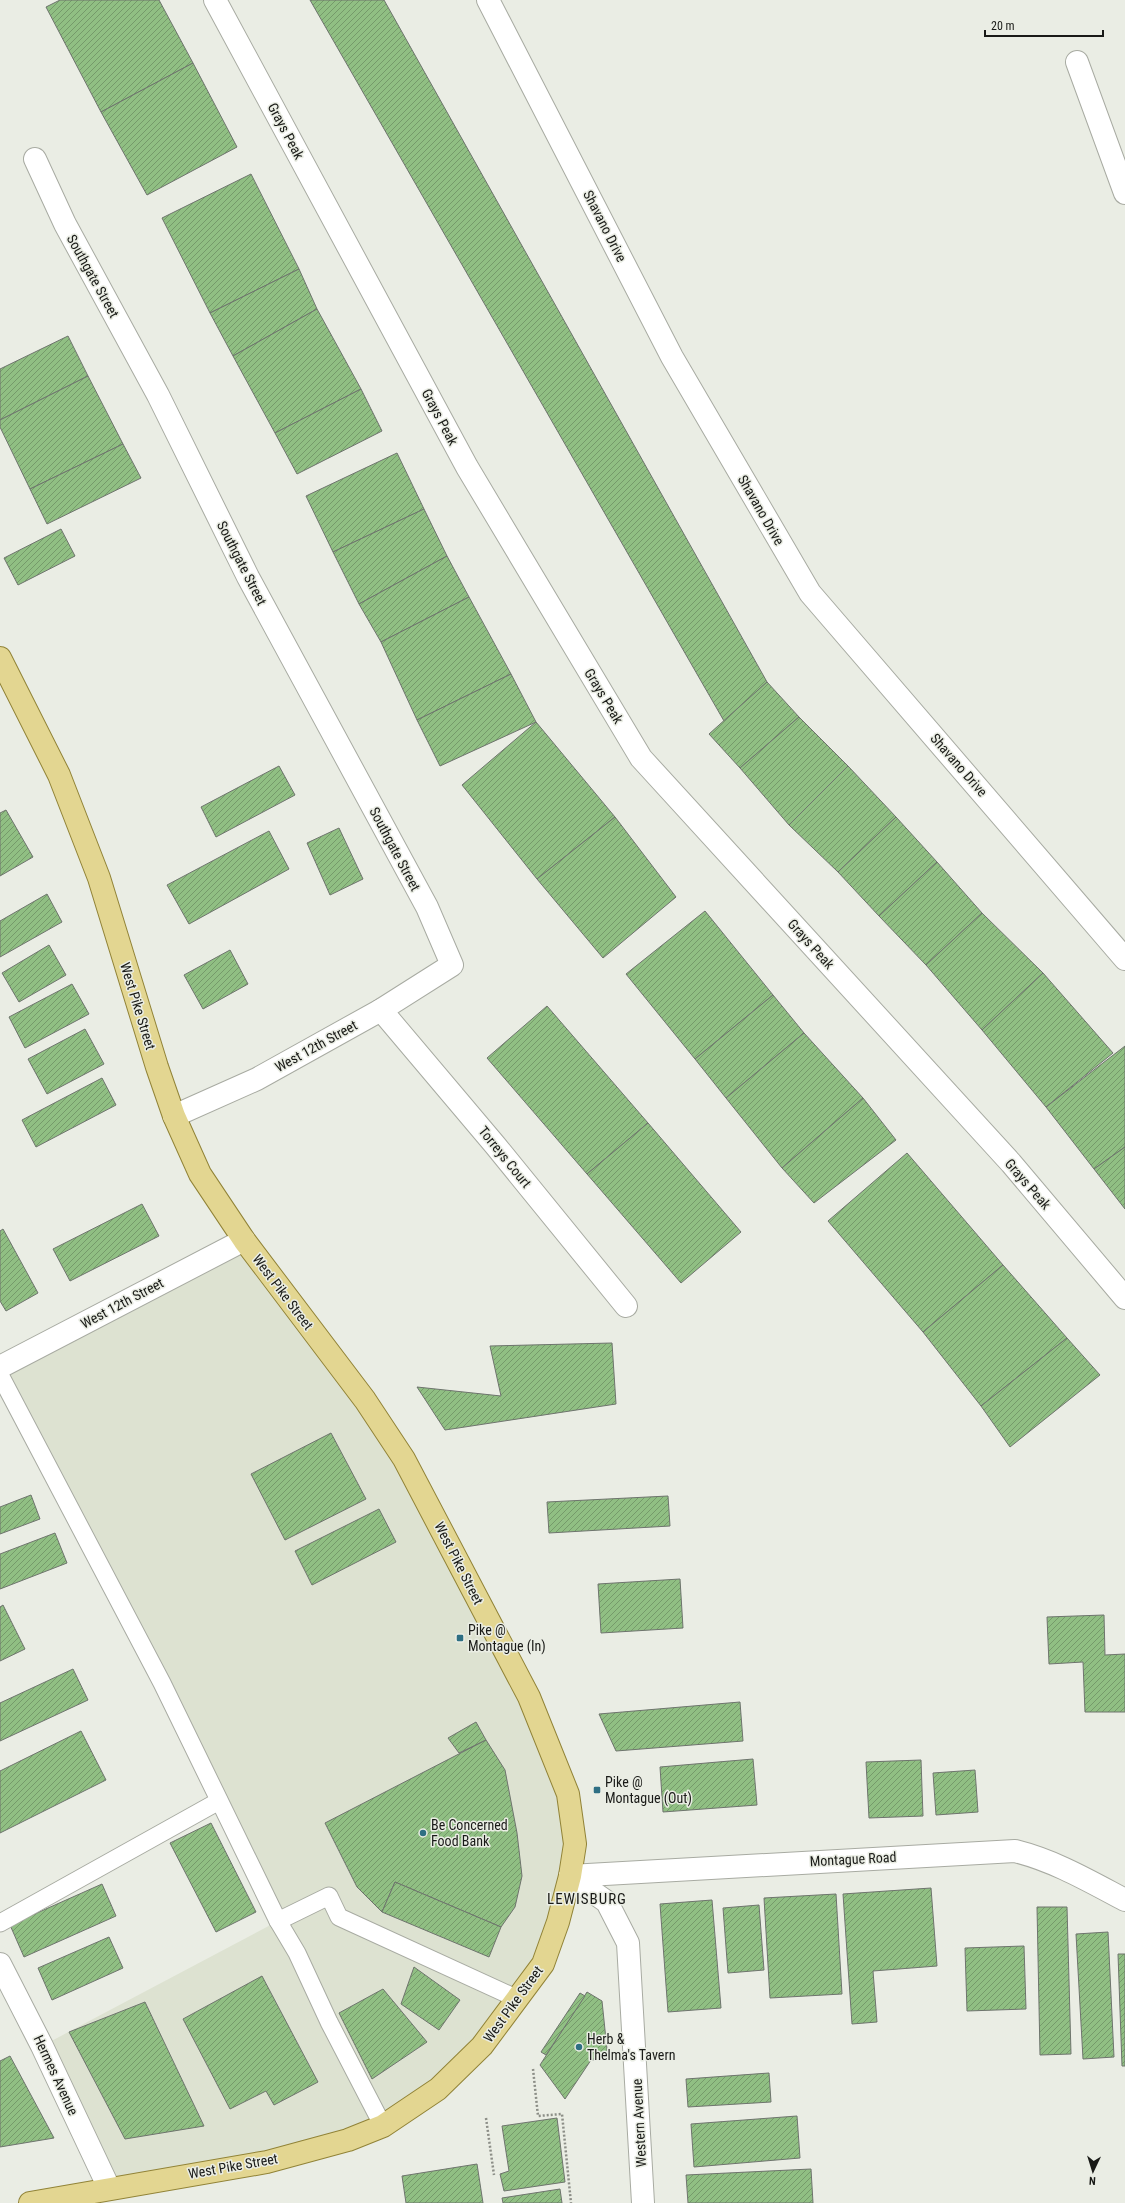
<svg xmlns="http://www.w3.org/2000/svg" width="1125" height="2203" font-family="'Roboto Condensed',sans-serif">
  <defs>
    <pattern id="building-hatch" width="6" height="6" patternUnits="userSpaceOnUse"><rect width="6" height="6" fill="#90bf83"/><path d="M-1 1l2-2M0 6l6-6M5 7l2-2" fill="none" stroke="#759a6a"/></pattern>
  </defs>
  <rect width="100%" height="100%" fill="#eaede4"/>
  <path fill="#dde2d1" d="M244,1240L365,1400L529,1697L575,1844L518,1999L383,2126L109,2188L42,2046L278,1921L0,1367Z"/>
  <g fill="url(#building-hatch)" stroke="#6e746d">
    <path d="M60,0H159L193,63L101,112L46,7Z"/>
    <path d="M310,0H384L767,682L724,721Z"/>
    <path d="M193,63L237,147L147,195L101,112Z"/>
    <path d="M251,174L299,269L210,313L162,218Z"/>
    <path d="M299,269L317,309L233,356L210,313Z"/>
    <path d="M317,309L361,389L275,433L233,356Z"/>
    <path d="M68,336L88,376L0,420V369Z"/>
    <path d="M88,376L123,444L30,489L0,427V420Z"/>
    <path d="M361,389L382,431L297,474L275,433Z"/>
    <path d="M123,444L141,478L47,524L30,489Z"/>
    <path d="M397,453L424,509L333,552L306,496Z"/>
    <path d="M424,509L447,556L359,604L333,552Z"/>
    <path d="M61,529L75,556L18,585L4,558Z"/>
    <path d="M447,556L469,597L381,642L359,604Z"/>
    <path d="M469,597L511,674L417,720L381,642Z"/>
    <path d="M511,674L536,722L440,766L417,720Z"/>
    <path d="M767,682L799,717L740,768L709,734Z"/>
    <path d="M799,717L848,766L789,825L740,768Z"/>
    <path d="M536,722L615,817L537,879L462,785Z"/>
    <path d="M279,766L295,795L216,837L201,807Z"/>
    <path d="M848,766L896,817L838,872L789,825Z"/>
    <path d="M6,810L33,857L0,876V813Z"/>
    <path d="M615,817L676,897L603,958L537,879Z"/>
    <path d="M896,817L937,862L879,916L838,872Z"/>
    <path d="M339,828L363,879L330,895L307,843Z"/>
    <path d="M269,831L289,869L189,924L167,885Z"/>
    <path d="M937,862L982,913L926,965L879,916Z"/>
    <path d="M47,894L62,922L0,957V921Z"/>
    <path d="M705,911L773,995L695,1059L626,974Z"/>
    <path d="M982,913L1043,973L982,1030L926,965Z"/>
    <path d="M49,945L66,975L19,1002L2,973Z"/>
    <path d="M230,950L248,984L203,1009L184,975Z"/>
    <path d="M1043,973L1113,1053L1046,1107L982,1030Z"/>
    <path d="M72,984L89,1014L25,1048L9,1017Z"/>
    <path d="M773,995L804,1033L726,1098L695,1059Z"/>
    <path d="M547,1006L648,1123L587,1174L487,1058Z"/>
    <path d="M85,1029L104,1064L47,1094L28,1059Z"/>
    <path d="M804,1033L863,1098L782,1168L726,1098Z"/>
    <path d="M1125,1046V1147L1094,1169L1046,1107Z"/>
    <path d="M102,1078L116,1105L36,1147L22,1120Z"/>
    <path d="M863,1098L896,1140L814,1203L782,1168Z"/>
    <path d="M648,1123L741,1232L681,1283L587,1174Z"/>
    <path d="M1125,1147V1209L1094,1169Z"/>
    <path d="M907,1153L1003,1265L923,1332L828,1221Z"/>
    <path d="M142,1204L159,1236L70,1281L53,1249Z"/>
    <path d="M3,1229L38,1293L6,1311L0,1301V1231Z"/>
    <path d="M1003,1265L1067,1338L981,1406L923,1332Z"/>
    <path d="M1067,1338L1100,1375L1010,1447L981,1406Z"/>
    <path d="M612,1343L616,1404L445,1430L417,1387L501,1396L490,1346Z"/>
    <path d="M331,1433L366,1499L285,1540L251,1474Z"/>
    <path d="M31,1495L40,1519L0,1534V1507Z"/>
    <path d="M668,1496L670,1526L549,1533L547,1502Z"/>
    <path d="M379,1509L396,1542L312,1585L295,1551Z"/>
    <path d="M55,1533L67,1563L0,1589V1554Z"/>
    <path d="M680,1579L683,1628L601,1633L598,1584Z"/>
    <path d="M3,1605L25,1649L0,1661V1607Z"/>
    <path d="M1104,1615L1105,1655L1125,1654V1712H1085L1083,1662L1049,1664L1047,1617Z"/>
    <path d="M73,1669L88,1700L0,1741V1703Z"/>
    <path d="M740,1702L743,1741L616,1751L599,1714Z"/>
    <path d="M476,1722L486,1740L459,1753L448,1738Z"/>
    <path d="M81,1731L106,1780L0,1833V1771Z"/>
    <path d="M486,1740L505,1770L517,1833L522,1876L515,1907L501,1927L395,1882L382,1912L357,1887L325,1823Z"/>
    <path d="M753,1759L757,1805L663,1812L660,1767Z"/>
    <path d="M921,1760L923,1816L869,1818L866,1762Z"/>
    <path d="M975,1770L978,1812L936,1815L933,1773Z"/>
    <path d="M211,1823L256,1912L216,1932L170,1843Z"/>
    <path d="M395,1882L501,1927L489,1957L382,1912Z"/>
    <path d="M102,1884L116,1916L24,1957L10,1925Z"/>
    <path d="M931,1888L937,1966L873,1971L877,2022L852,2024L843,1894Z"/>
    <path d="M836,1894L842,1994L770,1998L764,1898Z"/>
    <path d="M712,1900L721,2008L668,2012L660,1904Z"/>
    <path d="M759,1905L764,1970L728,1973L723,1908Z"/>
    <path d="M1037,1907H1067L1071,2054L1040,2055Z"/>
    <path d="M1108,1932L1114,2057L1083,2059L1076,1934Z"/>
    <path d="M109,1937L123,1968L52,2000L38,1968Z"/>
    <path d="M1024,1946L1026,2009L967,2011L965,1948Z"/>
    <path d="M1118,1954H1125V2066H1122Z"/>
    <path d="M414,1967L460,2000L439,2030L401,2004Z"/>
    <path d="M262,1976L318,2082L274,2105L266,2091L230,2109L183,2019Z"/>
    <path d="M383,1989L427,2042L372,2079L339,2013Z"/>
    <path d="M587,1992L602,2001L608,2059L591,2060L565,2099L540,2065Z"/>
    <path d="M580,1993L585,1996L546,2055L541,2052Z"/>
    <path d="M145,2002L204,2126L125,2139L69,2032Z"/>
    <path d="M10,2056L54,2138L0,2147V2061Z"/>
    <path d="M769,2073L771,2102L688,2107L686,2079Z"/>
    <path d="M797,2116L800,2158L694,2167L691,2124Z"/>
    <path d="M557,2118L565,2182L504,2191L500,2174L509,2171L502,2126Z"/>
    <path d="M477,2164L483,2203H406L402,2176Z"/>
    <path d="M811,2169L813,2203H688L686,2175Z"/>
    <path d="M560,2189L562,2203H503L502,2198Z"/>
  </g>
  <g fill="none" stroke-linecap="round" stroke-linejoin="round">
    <defs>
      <g id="service">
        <path d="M0,1375L162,1683L278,1921L297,1953L329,2022L383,2126"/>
        <path d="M278,1921L329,1896L339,1917L518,1999"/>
        <path d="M0,1923L219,1801"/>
      </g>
      <g id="minor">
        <path d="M215,0L467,467L641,758L1011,1163L1125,1298"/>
        <path d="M488,0L672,357L810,593L1125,959"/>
        <path d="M1077,62L1125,193"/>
        <path d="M35,159L65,224L158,395L248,577L427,907L452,965L381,1010L257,1079L174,1116"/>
        <path d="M381,1010L495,1145L626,1306"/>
        <path d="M0,1367L244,1240"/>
        <path d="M0,1964L42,2046L109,2188"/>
      </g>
      <g id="tertiary">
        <path d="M570,1876L1015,1851C1055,1861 1089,1881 1125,1900"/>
        <path d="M570,1876L607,1902L628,1943L643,2203"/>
      </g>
      <path id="primary" d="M0,658L59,775L99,878L157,1067L174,1116L200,1174L244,1240L365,1400L404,1459L529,1697L568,1794L575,1844L570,1876L558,1922L543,1964L482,2046L438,2089L383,2126L348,2140L267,2162L30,2203"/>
    </defs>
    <use href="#service" stroke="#a8aba2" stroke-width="19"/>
    <use href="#minor" stroke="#a8aba2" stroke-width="24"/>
    <use href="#tertiary" stroke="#a8aba2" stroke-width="24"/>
    <use href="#primary" stroke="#918337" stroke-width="24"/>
    <g stroke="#8c8e87" stroke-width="2.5" stroke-dasharray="2 2" stroke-linecap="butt">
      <path d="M533,2069L538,2116L562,2114L571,2203"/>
      <path d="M486,2118L494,2175"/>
    </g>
    <use href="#service" stroke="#fff" stroke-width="17"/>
    <use href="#minor" stroke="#fff" stroke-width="22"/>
    <use href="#tertiary" stroke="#fff" stroke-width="22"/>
    <use href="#primary" stroke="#e3d691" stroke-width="22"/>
  </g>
  <g fill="#2e6f83" stroke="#eaede4" stroke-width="1.5">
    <rect x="456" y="1634" width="8" height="8" rx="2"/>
    <rect x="593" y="1786" width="8" height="8" rx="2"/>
    <circle cx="423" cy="1833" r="4"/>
    <circle cx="579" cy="2047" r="4"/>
  </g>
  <g text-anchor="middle" stroke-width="3" stroke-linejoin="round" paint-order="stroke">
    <g font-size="14" fill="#191a17" stroke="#eaede4">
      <text transform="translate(286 131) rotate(62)" y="5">Grays Peak</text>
      <text transform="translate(605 226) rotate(63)" y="5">Shavano Drive</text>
      <text transform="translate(93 276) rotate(61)" y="5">Southgate Street</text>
      <text transform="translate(440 417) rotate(62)" y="5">Grays Peak</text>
      <text transform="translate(761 510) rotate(60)" y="5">Shavano Drive</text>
      <text transform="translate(242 563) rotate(63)" y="5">Southgate Street</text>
      <text transform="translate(604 696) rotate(59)" y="5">Grays Peak</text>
      <text transform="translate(959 765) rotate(49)" y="5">Shavano Drive</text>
      <text transform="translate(395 849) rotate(62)" y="5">Southgate Street</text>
      <text transform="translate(811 944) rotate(48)" y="5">Grays Peak</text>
      <text transform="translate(138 1006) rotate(73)" y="5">West Pike Street</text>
      <text transform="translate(316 1046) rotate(-29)" y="5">West 12th Street</text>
      <text transform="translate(505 1157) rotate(51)" y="5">Torreys Court</text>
      <text transform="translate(1028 1184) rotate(49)" y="5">Grays Peak</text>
      <text transform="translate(283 1292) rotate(53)" y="5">West Pike Street</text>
      <text transform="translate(122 1303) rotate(-28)" y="5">West 12th Street</text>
      <text transform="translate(459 1563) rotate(63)" y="5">West Pike Street</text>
      <text transform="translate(853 1859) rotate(-3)" y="5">Montague Road</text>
      <text transform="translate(513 2004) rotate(-54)" y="5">West Pike Street</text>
      <text transform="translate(56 2075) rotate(65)" y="5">Hermes Avenue</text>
      <text transform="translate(639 2123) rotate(-93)" y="5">Western Avenue</text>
      <text transform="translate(233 2166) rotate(-10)" y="5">West Pike Street</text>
    </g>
    <g font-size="14" fill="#191a17" stroke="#eaede4" text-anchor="start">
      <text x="468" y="1635">Pike @<tspan x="468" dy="16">Montague (In)</tspan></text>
      <text x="605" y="1787">Pike @<tspan x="605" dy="16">Montague (Out)</tspan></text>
      <text x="431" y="1830">Be Concerned<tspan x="431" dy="16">Food Bank</tspan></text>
      <text x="587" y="2044">Herb &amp;<tspan x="587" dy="16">Thelma's Tavern</tspan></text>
    </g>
    <g font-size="15" letter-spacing="1" fill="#191a17" stroke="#eaede4">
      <text x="587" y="1904">LEWISBURG</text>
    </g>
  </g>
  <g transform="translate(1093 2171) rotate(184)" stroke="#eaede4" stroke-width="3" paint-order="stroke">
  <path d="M0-3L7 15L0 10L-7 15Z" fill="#191a17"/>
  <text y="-6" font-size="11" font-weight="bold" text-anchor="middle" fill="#191a17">N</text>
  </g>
  <path d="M985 30v6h118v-6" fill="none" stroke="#191a17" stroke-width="2"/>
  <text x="991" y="30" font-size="12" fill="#191a17" stroke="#eaede4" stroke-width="3" paint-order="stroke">20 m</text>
</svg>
